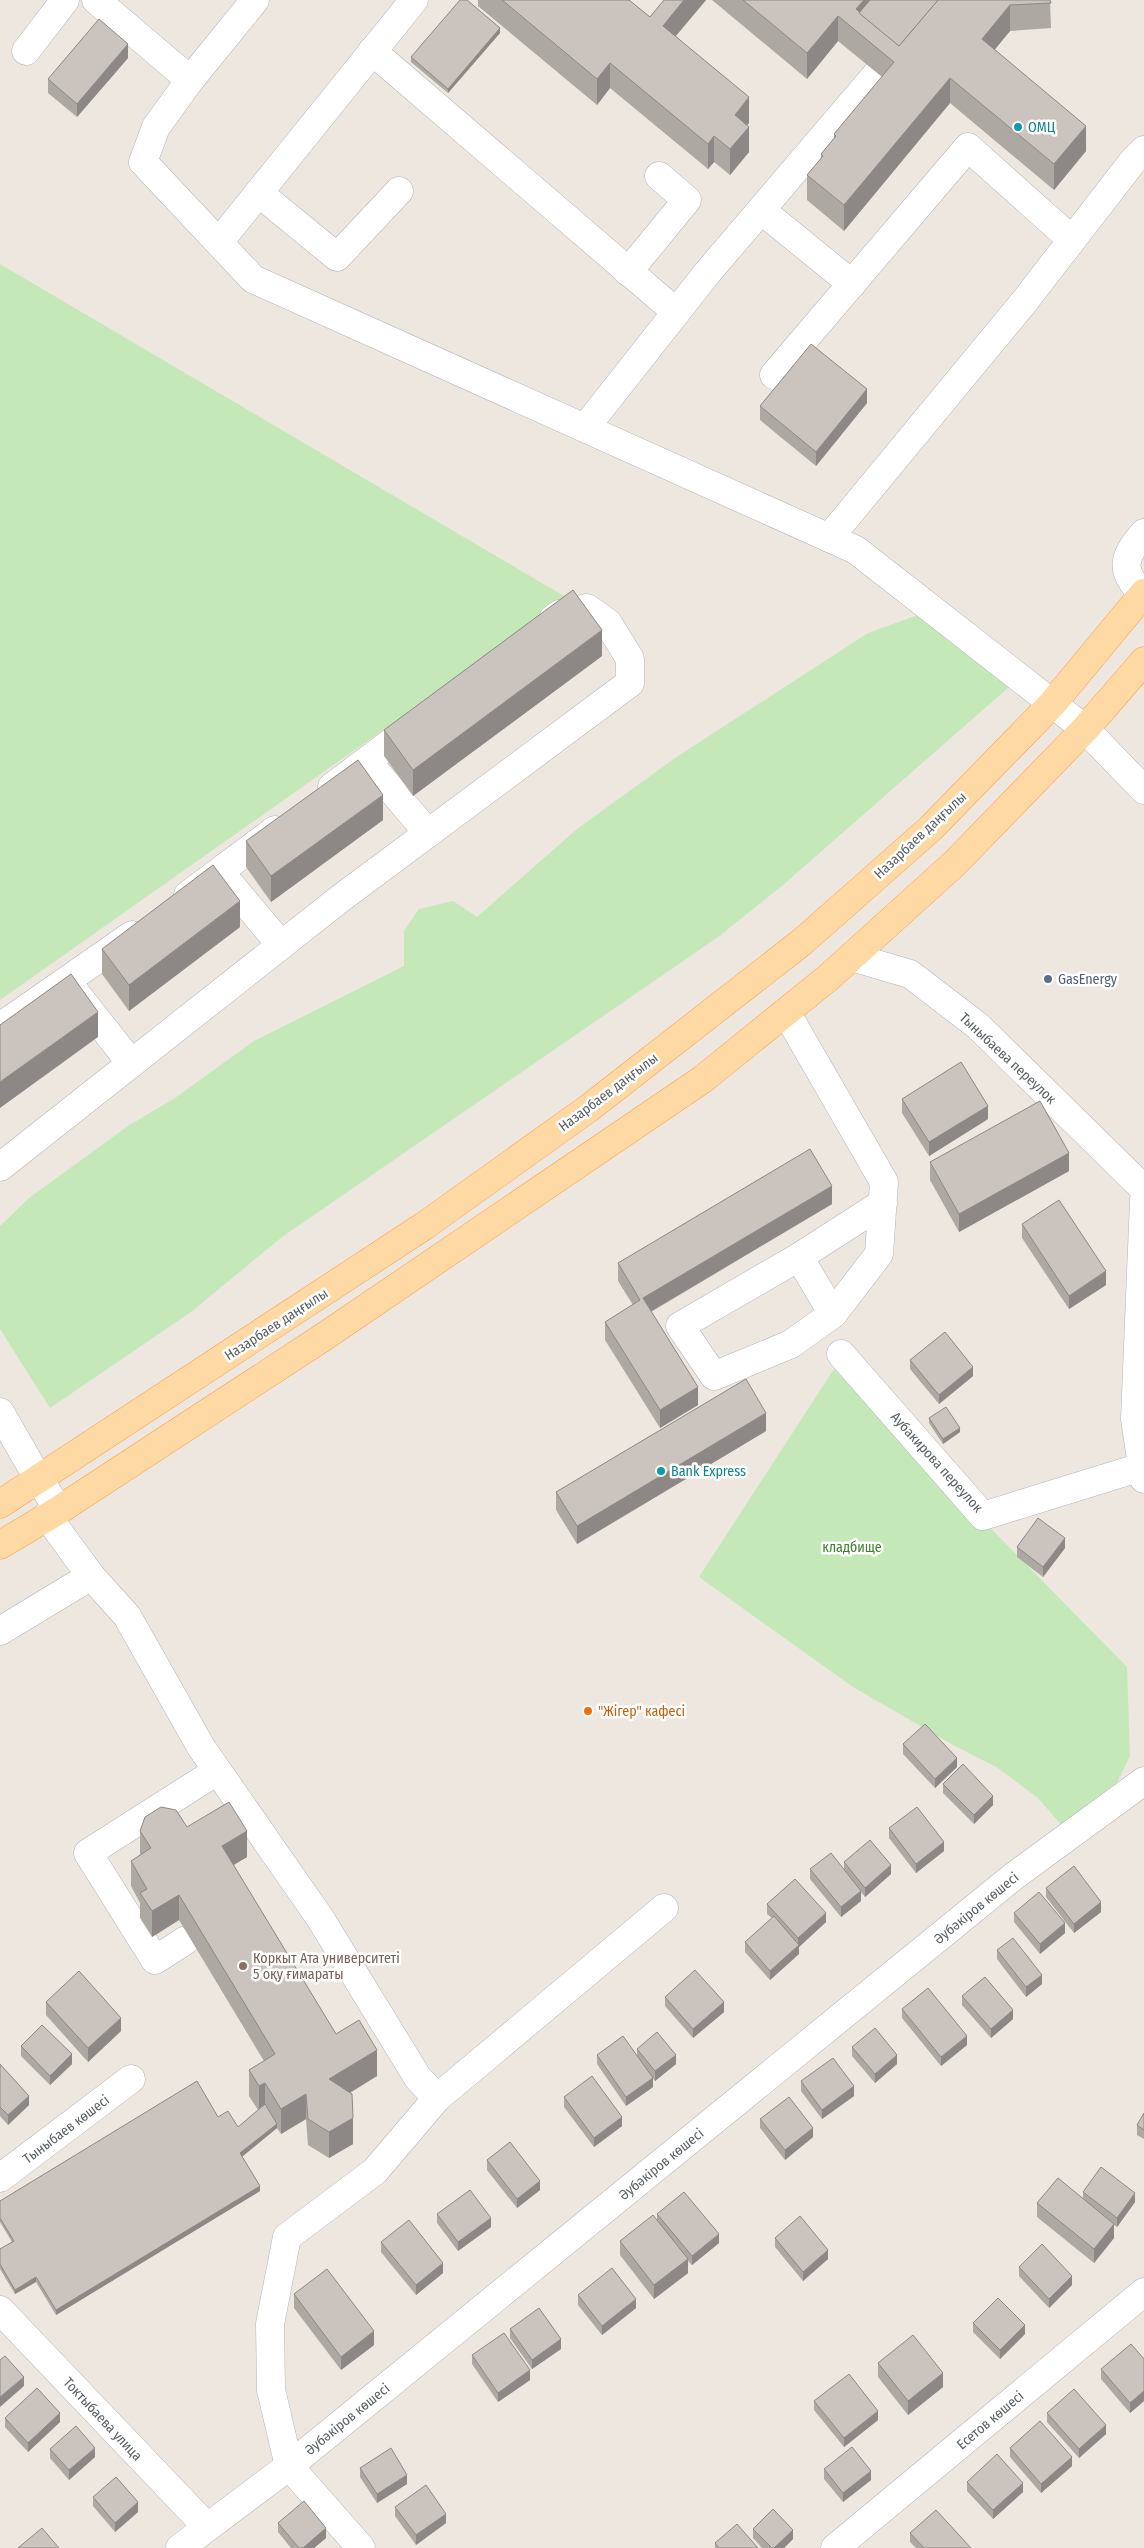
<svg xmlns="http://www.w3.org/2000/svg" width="1144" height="2548" font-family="'Fira Sans Condensed',sans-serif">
  <rect width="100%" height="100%" fill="#ede7df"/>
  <g fill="#c4e8b8">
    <path d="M0,264L569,599L0,1000Z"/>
    <path d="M921,614L1009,687L783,885L718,937L282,1237L191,1312L50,1408L0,1329V1226L29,1198L128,1126L175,1098L254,1041L404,966V931L419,909L453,901L477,917L577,829L675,758L868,633Z"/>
    <path d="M834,1369L1127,1667L1130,1756L1112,1793L1063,1827L1038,1798L998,1768L955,1746L853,1687L699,1577Z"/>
  </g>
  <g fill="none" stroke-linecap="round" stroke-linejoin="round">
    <defs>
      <g id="minor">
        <path d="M96,0L190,80"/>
        <path d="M255,0L190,80L156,127L143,162L253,279L856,550L1085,729L1144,790"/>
        <path d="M26,51L65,0"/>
        <path d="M372,51L676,312"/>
        <path d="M259,193L337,257L399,191"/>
        <path d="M761,210L852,284"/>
        <path d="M219,242L414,0"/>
        <path d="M628,272L687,200L659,176"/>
        <path d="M774,375L968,147L1072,240"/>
        <path d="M585,428L708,272L940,0"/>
        <path d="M829,538L1024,302L1133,161L1144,150"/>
        <path d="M1143,594C1119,571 1123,557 1144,533"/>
        <path d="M367,761L428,833"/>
        <path d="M332,787L413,726"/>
        <path d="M220,872L281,945"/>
        <path d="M188,895L275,830"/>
        <path d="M852,957L910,974L978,1026L1144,1189"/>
        <path d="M75,992L131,1063"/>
        <path d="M786,1012L884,1182L879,1254L833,1314L791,1344L714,1376L680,1326L799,1257L883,1203"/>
        <path d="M0,1027L132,935"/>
        <path d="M0,1167L341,898L630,683V659L608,623L587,608L560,614L553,619"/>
        <path d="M1144,1200L1135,1419L1144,1479"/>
        <path d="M799,1257L833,1314"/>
        <path d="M841,1354L983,1516L1141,1467"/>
        <path d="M0,1412L39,1480L59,1510"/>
        <path d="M47,1516L91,1576L127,1616L201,1747L320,1918L418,2078L437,2098"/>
        <path d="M0,1631L91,1576"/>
        <path d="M186,1940L155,1960L88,1853L217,1771"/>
        <path d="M0,2178L131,2079"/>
        <path d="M0,2310L207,2527"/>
        <path d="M180,2548L289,2466L1014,1876L1144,1781"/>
        <path d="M361,2548L289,2466L271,2390L270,2324L287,2237L375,2171L437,2098L664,1908"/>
        <path d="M835,2548L1144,2292"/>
      </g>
      <g id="major">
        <path d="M0,1504L424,1226L589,1108L802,942L931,828L1052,704L1144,593"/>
        <path d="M0,1545L59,1510L322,1338L703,1079L829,977L955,863L1085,729L1144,661"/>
      </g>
    </defs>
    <use href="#minor" stroke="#b1b5b9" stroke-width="29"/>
    <use href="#major" stroke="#ff9e47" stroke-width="29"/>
    <use href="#minor" stroke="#fff" stroke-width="28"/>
    <use href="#major" stroke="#ffd9a3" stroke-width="28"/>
  </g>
  <g fill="#aea8a3">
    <path d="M478,0H629L650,17L664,0H706L676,36L749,123L747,125L749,152L730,175L714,162L708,169L610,88L597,105L478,6Z"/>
    <path d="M712,0H1050L1051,28L1010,31L995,49L1086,151L1054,190L950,103L844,231L807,200V175L821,158V154L834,138V134L882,77L838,41L807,79Z"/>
    <path d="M500,33L448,93L411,62V57Z"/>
    <path d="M128,58L77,117L48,93V79Z"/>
    <path d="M867,403L816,466L760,420V406Z"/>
    <path d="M602,656L413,796L384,756V730Z"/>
    <path d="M383,820L271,902L246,867V841Z"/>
    <path d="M240,927L129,1011L102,974V949Z"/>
    <path d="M902,1099L988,1119L929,1156L902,1113Z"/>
    <path d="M930,1162L1069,1171L959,1232L930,1180Z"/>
    <path d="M832,1204L651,1312L698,1405L660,1428L605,1340V1322L633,1305L618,1281V1263Z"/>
    <path d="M1022,1224L1106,1285L1069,1309L1022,1238Z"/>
    <path d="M910,1360L973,1376L939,1404L910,1369Z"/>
    <path d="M929,1418L960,1432L943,1444L929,1423Z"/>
    <path d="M766,1431L577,1544L556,1510V1492Z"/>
    <path d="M1017,1547L1065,1548L1043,1577L1017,1557Z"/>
    <path d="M903,1744L957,1767L935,1788L903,1754Z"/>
    <path d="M943,1784L993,1805L974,1824L943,1793Z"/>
    <path d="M187,1827L247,1857L233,1865L336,2034L377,2076L350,2093L353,2144L329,2158L308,2145L306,2119L281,2134L277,2128L242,2157L260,2191L56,2315L36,2282L15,2294L0,2269V2249L12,2242L0,2222V2201L218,2117L238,2127L258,2110L249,2096V2070L264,2061L179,1920L152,1937L140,1918V1903L131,1886V1861L140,1855V1831Z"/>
    <path d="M889,1828L944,1851L916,1873L889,1838Z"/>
    <path d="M844,1862L891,1874L865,1897L861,1892V1901L841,1917L810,1879V1869L844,1870Z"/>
    <path d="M1046,1888L1101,1912L1074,1933L1046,1897Z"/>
    <path d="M767,1904L826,1922L799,1947V1954L770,1980L745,1952V1942L772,1918L767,1914Z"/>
    <path d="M1014,1913L1065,1933L1040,1954L1014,1922Z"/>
    <path d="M997,1950L1042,1984L1026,1997L997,1959Z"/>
    <path d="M962,1996L1013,2019L991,2038L962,2005Z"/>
    <path d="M665,1997L724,2012L693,2038L665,2006Z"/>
    <path d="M46,2002L121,2031L88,2062L46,2015Z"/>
    <path d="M902,2009L967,2045L941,2066L902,2018Z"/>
    <path d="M21,2046L72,2064L50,2085L21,2056Z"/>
    <path d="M852,2047L897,2064L875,2083L852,2056Z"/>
    <path d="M637,2049L676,2064L655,2081L649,2073L653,2087L626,2106L597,2064V2055H637Z"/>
    <path d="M0,2064L29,2105L8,2125L0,2116Z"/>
    <path d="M801,2081L854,2096L822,2119L801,2091Z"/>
    <path d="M564,2097L622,2126L594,2147L564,2107Z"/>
    <path d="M1144,2113V2139L1137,2135V2125Z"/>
    <path d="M760,2119L813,2137L785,2160L760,2128Z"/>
    <path d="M487,2160L540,2190L517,2208L487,2170Z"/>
    <path d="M1083,2192L1135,2202L1117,2227L1114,2225V2238L1094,2263L1037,2217V2203L1083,2199Z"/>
    <path d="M437,2214L491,2227L458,2251L437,2223Z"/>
    <path d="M657,2214L719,2243L692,2265L688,2261V2273L654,2299L620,2255V2241L657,2220Z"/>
    <path d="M775,2238L828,2259L803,2281L775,2247Z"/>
    <path d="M381,2242L443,2273L416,2295L381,2252Z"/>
    <path d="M1019,2267L1072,2285L1049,2308L1019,2276Z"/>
    <path d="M294,2294L374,2345L341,2370L294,2308Z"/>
    <path d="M578,2295L636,2308L602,2335L578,2305Z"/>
    <path d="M973,2323L1025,2334L1000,2359L973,2332Z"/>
    <path d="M510,2329L561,2349L532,2369L510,2338Z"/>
    <path d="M472,2355L530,2380L498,2402L472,2364Z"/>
    <path d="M1144,2359V2401L1130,2413L1101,2379V2369Z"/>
    <path d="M878,2363L943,2387L908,2415L878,2377Z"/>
    <path d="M814,2401L878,2420L844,2447L814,2410Z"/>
    <path d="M1047,2413L1106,2434L1079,2458L1047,2422Z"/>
    <path d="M5,2418L60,2422L28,2452L5,2427Z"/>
    <path d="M1010,2448L1072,2466L1041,2493L1010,2457Z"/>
    <path d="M50,2449L95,2457L69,2480L50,2458Z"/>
    <path d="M360,2468L407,2484L377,2503L360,2477Z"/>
    <path d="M824,2469L871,2480L843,2502L824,2479Z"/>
    <path d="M967,2482L1023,2492L993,2519L967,2491Z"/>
    <path d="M93,2497L138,2512L115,2532L93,2506Z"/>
    <path d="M395,2507L446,2523L416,2545L395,2516Z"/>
    <path d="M278,2523L326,2538L314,2548H291L278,2532Z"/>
    <path d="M753,2529L793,2539L784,2548H762L753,2538Z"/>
    <path d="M910,2533L971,2548H916L910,2542Z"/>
    <path d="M715,2543L758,2548H715Z"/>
  </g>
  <g fill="#8d8885">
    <path d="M684,0H706L663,51V26Z"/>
    <path d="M864,0H885L856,17V9Z"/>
    <path d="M1010,5V31L982,65V39Z"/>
    <path d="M838,16V41L807,79V53Z"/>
    <path d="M500,28V33L448,93V89Z"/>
    <path d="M128,44V58L77,117V104Z"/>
    <path d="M610,63V88L597,105V79Z"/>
    <path d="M950,78V103L844,231V205Z"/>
    <path d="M749,97V123L735,140V115Z"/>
    <path d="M1086,126V151L1054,190V164Z"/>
    <path d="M749,127V152L730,175V149Z"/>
    <path d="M714,136V162L708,169V144Z"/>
    <path d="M867,389V403L816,466V452Z"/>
    <path d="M602,630V656L413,796V770Z"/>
    <path d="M383,795V820L271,902V876Z"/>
    <path d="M240,901V927L129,1011V985Z"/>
    <path d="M98,1012V1037L0,1108V1082Z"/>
    <path d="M988,1106V1119L929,1156V1142Z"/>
    <path d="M1069,1153V1171L959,1232V1214Z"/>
    <path d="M832,1186V1204L643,1316V1298Z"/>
    <path d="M1106,1271V1285L1069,1309V1296Z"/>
    <path d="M973,1367V1376L939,1404V1395Z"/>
    <path d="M698,1387V1405L660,1428V1410Z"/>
    <path d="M766,1413V1431L577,1544V1526Z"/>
    <path d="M960,1428V1432L943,1444V1439Z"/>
    <path d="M1065,1538V1548L1043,1577V1567Z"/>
    <path d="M957,1758V1767L935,1788V1779Z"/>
    <path d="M993,1796V1805L974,1824V1815Z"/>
    <path d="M247,1831V1857L222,1872V1846Z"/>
    <path d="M944,1842V1851L916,1873V1864Z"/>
    <path d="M891,1865V1874L865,1897V1888Z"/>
    <path d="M861,1891V1901L841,1917V1907Z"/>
    <path d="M179,1895V1920L152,1937V1911Z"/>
    <path d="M1101,1902V1912L1074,1933V1924Z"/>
    <path d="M826,1913V1922L799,1947V1954L770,1980V1971L798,1945V1938Z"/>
    <path d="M1065,1923V1933L1040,1954V1944Z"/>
    <path d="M1042,1975V1984L1026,1997V1987Z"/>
    <path d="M724,2002V2012L693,2038V2029Z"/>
    <path d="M1013,2010V2019L991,2038V2029Z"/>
    <path d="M121,2018V2031L88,2062V2048Z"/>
    <path d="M967,2036V2045L941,2066V2057Z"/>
    <path d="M377,2050V2076L329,2105V2079Z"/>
    <path d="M72,2054V2064L50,2085V2076Z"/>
    <path d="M676,2055V2064L655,2081V2071Z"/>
    <path d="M897,2055V2064L875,2083V2074Z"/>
    <path d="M653,2078V2087L626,2106V2097Z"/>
    <path d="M265,2083V2108L259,2112V2086Z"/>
    <path d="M854,2086V2096L822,2119V2110Z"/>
    <path d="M306,2094V2119L281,2134V2109Z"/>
    <path d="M29,2096V2105L8,2125V2115Z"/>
    <path d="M622,2117V2126L594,2147V2138Z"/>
    <path d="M353,2118V2144L329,2158V2132Z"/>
    <path d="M277,2124V2128L240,2158V2153Z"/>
    <path d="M813,2128V2137L785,2160V2150Z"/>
    <path d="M540,2181V2190L517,2208V2199Z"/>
    <path d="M260,2186V2191L56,2315V2310Z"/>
    <path d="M1135,2193V2202L1117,2227V2218Z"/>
    <path d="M491,2218V2227L458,2251V2242Z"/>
    <path d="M1114,2224V2238L1094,2263V2249Z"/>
    <path d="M719,2234V2243L692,2265V2256Z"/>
    <path d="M828,2250V2259L803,2281V2272Z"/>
    <path d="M688,2259V2273L654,2299V2285Z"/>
    <path d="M443,2263V2273L416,2295V2285Z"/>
    <path d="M1072,2276V2285L1049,2308V2299Z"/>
    <path d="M36,2277V2282L15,2294V2290Z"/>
    <path d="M636,2299V2308L602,2335V2326Z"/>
    <path d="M1025,2325V2334L1000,2359V2350Z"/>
    <path d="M374,2331V2345L341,2370V2357Z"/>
    <path d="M561,2339V2349L532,2369V2360Z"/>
    <path d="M530,2370V2380L498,2402V2393Z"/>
    <path d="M943,2373V2387L908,2415V2401Z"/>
    <path d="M24,2377V2386L0,2407V2397Z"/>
    <path d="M1144,2391V2401L1130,2413V2403Z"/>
    <path d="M878,2411V2420L844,2447V2438Z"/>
    <path d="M60,2413V2422L28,2452V2443Z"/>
    <path d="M1106,2425V2434L1079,2458V2449Z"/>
    <path d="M95,2448V2457L69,2480V2470Z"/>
    <path d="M1072,2457V2466L1041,2493V2484Z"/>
    <path d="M871,2471V2480L843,2502V2493Z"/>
    <path d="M407,2475V2484L377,2503V2494Z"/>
    <path d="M1023,2483V2492L993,2519V2510Z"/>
    <path d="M138,2502V2512L115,2532V2523Z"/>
    <path d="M446,2514V2523L416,2545V2535Z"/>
    <path d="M326,2528V2538L314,2548H303Z"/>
    <path d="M793,2530V2539L784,2548H774Z"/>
  </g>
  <g fill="#cac3be" stroke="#8d8885">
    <path d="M460,0H467L500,28L448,89L411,57Z"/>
    <path d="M502,0H629L650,17L664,0H684L663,26L749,97L735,115L749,127L730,149L714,136L708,144L610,63L597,79Z"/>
    <path d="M743,0H864L856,9L899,46L938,0H1050L1051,3L1010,5L982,39L1086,126L1054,164L950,78L844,205L807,175L823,156L821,154L836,136L834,134L894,62L838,16L807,53Z"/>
    <path d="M870,0H938L899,46L859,13Z"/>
    <path d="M99,19L128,44L77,104L48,79Z"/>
    <path d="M811,344L867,389L816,452L760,406Z"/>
    <path d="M573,590L602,630L413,770L384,730Z"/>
    <path d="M358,760L383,795L271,876L246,841Z"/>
    <path d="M213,865L240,901L129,985L102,949Z"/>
    <path d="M71,974L98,1012L0,1082V1025Z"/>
    <path d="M961,1062L988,1106L929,1142L902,1099Z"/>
    <path d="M1040,1101L1069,1153L959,1214L930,1162Z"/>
    <path d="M810,1149L832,1186L643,1298L698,1387L660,1410L605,1322L640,1300L618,1263Z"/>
    <path d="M1059,1200L1106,1271L1069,1296L1022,1224Z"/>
    <path d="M945,1332L973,1367L939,1395L910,1360Z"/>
    <path d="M746,1379L766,1413L577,1526L556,1492Z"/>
    <path d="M946,1407L960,1428L943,1439L929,1418Z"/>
    <path d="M1038,1518L1065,1538L1043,1567L1017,1547Z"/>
    <path d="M925,1724L957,1758L935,1779L903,1744Z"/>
    <path d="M963,1764L993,1796L974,1815L943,1784Z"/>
    <path d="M229,1802L247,1831L222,1846L336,2034L359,2020L377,2050L329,2079L352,2094L353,2118L329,2132L308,2119L306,2094L281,2109L265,2083L259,2086L249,2070L275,2054L179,1895L152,1911L140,1893L147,1889L131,1861L151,1848L140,1831L145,1817L161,1807L176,1810L187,1827Z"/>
    <path d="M917,1807L944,1842L916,1864L889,1828Z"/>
    <path d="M870,1840L891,1865L865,1888L844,1862Z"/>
    <path d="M831,1853L861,1891L841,1907L810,1869Z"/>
    <path d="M1074,1866L1101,1902L1074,1924L1046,1888Z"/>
    <path d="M795,1879L826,1913L798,1938L767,1904Z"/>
    <path d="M1039,1892L1065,1923L1040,1944L1014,1913Z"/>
    <path d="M774,1916L799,1945L770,1971L745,1942Z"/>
    <path d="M1013,1938L1042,1975L1026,1987L997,1950Z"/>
    <path d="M695,1970L724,2002L693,2029L665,1997Z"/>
    <path d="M79,1971L121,2018L88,2048L46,2002Z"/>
    <path d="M985,1977L1013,2010L991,2029L962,1996Z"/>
    <path d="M928,1988L967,2036L941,2057L902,2009Z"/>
    <path d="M42,2025L72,2054L50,2076L21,2046Z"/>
    <path d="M875,2028L897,2055L875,2074L852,2047Z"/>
    <path d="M657,2032L676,2055L655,2071L637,2049Z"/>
    <path d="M623,2036L653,2078L626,2097L597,2055Z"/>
    <path d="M833,2058L854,2086L822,2110L801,2081Z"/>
    <path d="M0,2064L29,2096L8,2115L0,2107Z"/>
    <path d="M592,2076L622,2117L594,2138L564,2097Z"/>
    <path d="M197,2081L218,2117L228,2111L238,2127L265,2104L277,2124L240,2153L260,2186L56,2310L36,2277L15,2290L0,2264V2249L14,2241L0,2218V2201Z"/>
    <path d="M789,2097L813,2128L785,2150L760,2119Z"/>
    <path d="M1144,2113V2130L1137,2125Z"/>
    <path d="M510,2142L540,2181L517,2199L487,2160Z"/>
    <path d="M1101,2167L1135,2193L1117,2218L1083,2192Z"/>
    <path d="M1058,2178L1114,2224L1094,2249L1037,2203Z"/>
    <path d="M470,2190L491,2218L458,2242L437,2214Z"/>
    <path d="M684,2192L719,2234L692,2256L657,2214Z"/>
    <path d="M653,2215L688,2259L654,2285L620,2241Z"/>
    <path d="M800,2216L828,2250L803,2272L775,2238Z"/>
    <path d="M409,2220L443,2263L416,2285L381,2242Z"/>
    <path d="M1042,2244L1072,2276L1049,2299L1019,2267Z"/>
    <path d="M612,2268L636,2299L602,2326L578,2295Z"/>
    <path d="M327,2269L374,2331L341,2357L294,2294Z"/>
    <path d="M998,2298L1025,2325L1000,2350L973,2323Z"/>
    <path d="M539,2308L561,2339L532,2360L510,2329Z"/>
    <path d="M504,2333L530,2370L498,2393L472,2355Z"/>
    <path d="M913,2335L943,2373L908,2401L878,2363Z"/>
    <path d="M1131,2344L1144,2359V2391L1130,2403L1101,2369Z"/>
    <path d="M5,2356L24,2377L0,2397V2360Z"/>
    <path d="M849,2374L878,2411L844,2438L814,2401Z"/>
    <path d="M37,2388L60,2413L28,2443L5,2418Z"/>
    <path d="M1074,2389L1106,2425L1079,2449L1047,2413Z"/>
    <path d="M1040,2421L1072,2457L1041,2484L1010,2448Z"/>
    <path d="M76,2426L95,2448L69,2470L50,2449Z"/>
    <path d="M852,2447L871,2471L843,2493L824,2469Z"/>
    <path d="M391,2448L407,2475L377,2494L360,2468Z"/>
    <path d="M997,2454L1023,2483L993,2510L967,2482Z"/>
    <path d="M116,2477L138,2502L115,2523L93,2497Z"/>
    <path d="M426,2485L446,2514L416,2535L395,2507Z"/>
    <path d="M304,2501L326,2528L303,2548H299L278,2523Z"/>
    <path d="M773,2509L793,2530L774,2548H772L753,2529Z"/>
    <path d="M936,2510L971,2548H924L910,2533Z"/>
    <path d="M737,2524L758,2548H719L715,2543Z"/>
    <path d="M42,2528L59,2548H18Z"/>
  </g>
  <g fill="#0f9aa8" stroke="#fff" stroke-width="2">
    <circle cx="1018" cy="127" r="5"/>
    <circle cx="661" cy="1471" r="5"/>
  </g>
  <circle fill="#5c6f8a" stroke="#fff" stroke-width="2" cx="1048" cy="979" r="5"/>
  <circle fill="#e8710a" stroke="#fff" stroke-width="2" cx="588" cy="1711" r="5"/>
  <circle fill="#8d6e63" stroke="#fff" stroke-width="2" cx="243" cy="1966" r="5"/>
  <g text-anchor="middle" stroke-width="5" stroke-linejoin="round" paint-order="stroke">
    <g font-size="14" fill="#0d838f" stroke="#fff" text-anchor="start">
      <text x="1028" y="132">ОМЦ</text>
      <text x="671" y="1476">Bank Express</text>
    </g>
    <g font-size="14" fill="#585f62" stroke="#fff">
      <text transform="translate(920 835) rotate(-43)" y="5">Назарбаев даңғылы</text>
      <text transform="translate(1008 1058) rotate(43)" y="5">Тыныбаева переулок</text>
      <text transform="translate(608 1092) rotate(-37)" y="5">Назарбаев даңғылы</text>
      <text transform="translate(276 1324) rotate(-33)" y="5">Назарбаев даңғылы</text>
      <text transform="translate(937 1462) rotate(48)" y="5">Аубакирова переулок</text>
      <text transform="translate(976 1908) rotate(-39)" y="5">Әубәкіров көшесі</text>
      <text transform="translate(66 2129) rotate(-37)" y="5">Тыныбаев көшесі</text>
      <text transform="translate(661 2164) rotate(-39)" y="5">Әубәкіров көшесі</text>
      <text transform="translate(103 2419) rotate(47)" y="5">Токтыбаева улица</text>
      <text transform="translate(347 2419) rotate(-39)" y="5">Әубәкіров көшесі</text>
      <text transform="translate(990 2420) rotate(-40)" y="5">Есетов көшесі</text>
    </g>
    <g font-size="14" fill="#4e5e75" stroke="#fff" text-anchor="start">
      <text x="1058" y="984">GasEnergy</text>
    </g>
    <g font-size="14" fill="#3b812a" stroke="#fff">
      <text x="852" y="1552">кладбище</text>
    </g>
    <g font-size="14" fill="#c56008" stroke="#fff" text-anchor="start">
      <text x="598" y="1716">"Жігер" кафесі</text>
    </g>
    <g font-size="14" fill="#785e54" stroke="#fff" text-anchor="start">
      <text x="253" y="1963">Коркыт Ата университеті<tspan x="253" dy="16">5 оқу ғимараты</tspan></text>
    </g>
  </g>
</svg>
